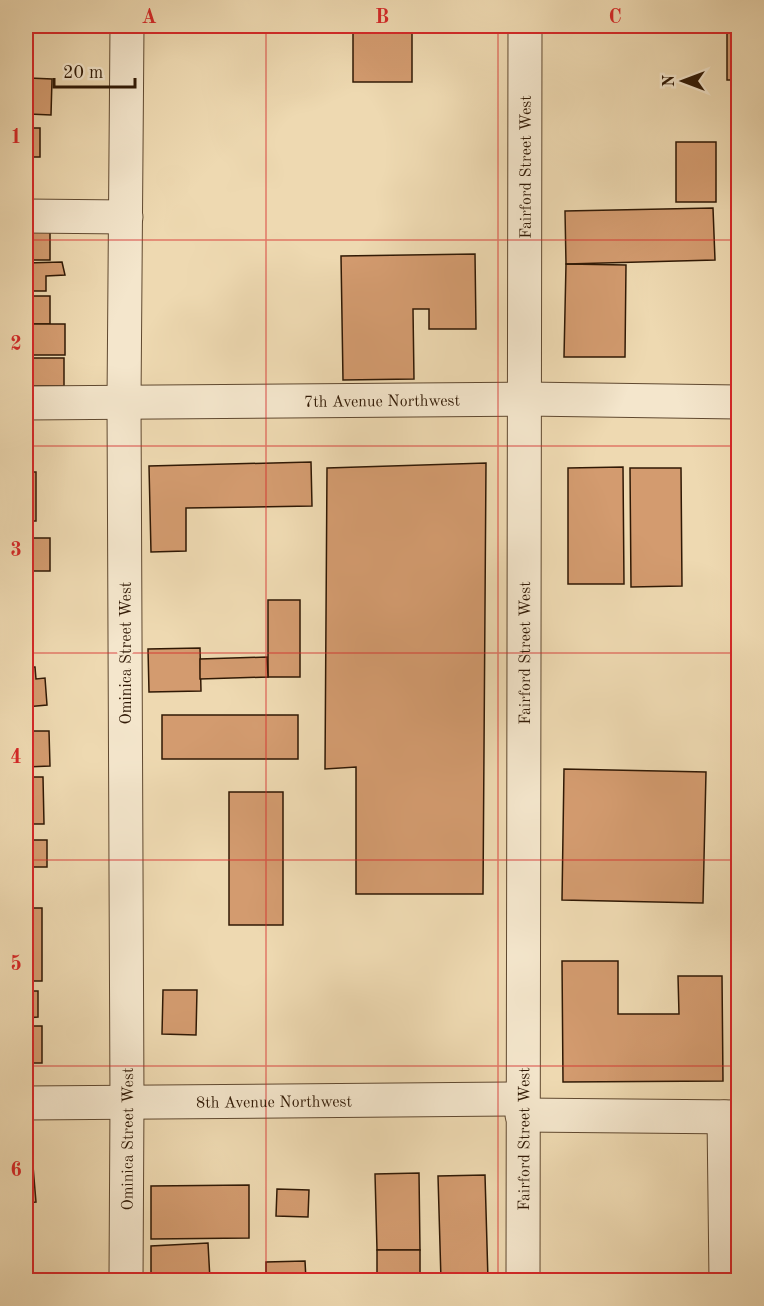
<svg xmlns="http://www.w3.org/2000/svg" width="764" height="1306" font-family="'Old Standard TT',serif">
  <rect width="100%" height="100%" fill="#eed9b1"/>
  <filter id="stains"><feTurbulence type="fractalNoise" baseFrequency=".00333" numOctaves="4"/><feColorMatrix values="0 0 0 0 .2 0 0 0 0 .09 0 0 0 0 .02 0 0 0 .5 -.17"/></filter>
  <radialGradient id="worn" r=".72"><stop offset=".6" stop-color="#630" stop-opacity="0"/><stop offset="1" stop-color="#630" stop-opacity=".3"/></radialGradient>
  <g fill="#d39b6f" stroke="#301905" stroke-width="1.5">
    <rect x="353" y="26" width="59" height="56"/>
    <rect x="727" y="26" width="11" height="54"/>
    <path d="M29,78L52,79L51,115L29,114Z"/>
    <rect x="26" y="128" width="14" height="29"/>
    <rect x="676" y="142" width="40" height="60"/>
    <path d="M713,208L715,260L566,264L565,211Z"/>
    <rect x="26" y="232" width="24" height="28"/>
    <path d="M475,254L476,329H429V309H413L414,379L343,380L341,256Z"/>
    <path d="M62,262L65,275L46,276V291H26V263Z"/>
    <path d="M566,264L626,265L625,357H564Z"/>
    <rect x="26" y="296" width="24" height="28"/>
    <rect x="26" y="324" width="39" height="31"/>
    <rect x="26" y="358" width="38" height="28"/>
    <path d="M311,462L312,506L186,508V551L151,552L149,466Z"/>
    <path d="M486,463L483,894H356V767L325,769L327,468Z"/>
    <path d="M623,467L624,584H568V468Z"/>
    <path d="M630,468H681L682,586L631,587Z"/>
    <rect x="26" y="472" width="10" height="49"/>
    <rect x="26" y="538" width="24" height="33"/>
    <rect x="268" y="600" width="32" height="77"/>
    <path d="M200,648L201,691L149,692L148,649Z"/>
    <path d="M267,657L268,677L200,679V659Z"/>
    <path d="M26,667H35L36,679L45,678L47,705L26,707Z"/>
    <rect x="162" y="715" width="136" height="44"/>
    <path d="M26,731H49L50,766L26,767Z"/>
    <path d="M564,769L706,772L703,903L562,900Z"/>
    <path d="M26,777H43L44,824H26Z"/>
    <rect x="229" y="792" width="54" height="133"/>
    <rect x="26" y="840" width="21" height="27"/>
    <rect x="26" y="908" width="16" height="73"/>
    <path d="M562,961H618V1014H679L678,976H722L723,1081L563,1082Z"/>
    <path d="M163,990H197L196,1035L162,1034Z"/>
    <path d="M26,991H38V1017L26,1018Z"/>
    <rect x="26" y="1026" width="16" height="37"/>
    <path d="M26,1166H33L36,1202L26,1203Z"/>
    <path d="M419,1173L420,1250H377L375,1174Z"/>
    <path d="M485,1175L488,1280H441L438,1176Z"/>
    <path d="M249,1185V1238L151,1239V1186Z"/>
    <path d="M277,1189L309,1190L308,1217L276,1216Z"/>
    <path d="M208,1243L210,1280H151V1246Z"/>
    <rect x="377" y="1250" width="43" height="30"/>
    <path d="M305,1261L306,1280H266V1262Z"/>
  </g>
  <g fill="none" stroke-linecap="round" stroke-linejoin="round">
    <defs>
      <g id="minor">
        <path d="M26,216L126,217"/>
        <path id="s1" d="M26,403L526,399L738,402"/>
        <path id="s2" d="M26,1103L522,1099"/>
        <path d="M522,1115L738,1117"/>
        <path d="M724,1117L726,1280"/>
        <path id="s3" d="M126,1280L127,1101L124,402L127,26"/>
        <path id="s4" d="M523,1280L525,26"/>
      </g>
    </defs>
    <use href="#minor" stroke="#604930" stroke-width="35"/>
    <use href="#minor" stroke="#f4e6cc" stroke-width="33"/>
  </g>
  <path fill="none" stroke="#d62828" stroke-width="1.5" stroke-opacity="0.55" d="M266,26V1280M498,26V1280M26,240H738M26,446H738M26,653H738M26,860H738M26,1066H738"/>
  <g text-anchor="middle" stroke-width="5" stroke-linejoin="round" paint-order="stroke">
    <g font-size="16" fill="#301905" stroke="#f4e6cc">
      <text dy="6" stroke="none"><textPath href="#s4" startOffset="1113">Fairford Street West</textPath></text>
      <text dy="6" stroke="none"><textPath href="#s1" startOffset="356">7th Avenue Northwest</textPath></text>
      <text transform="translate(125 653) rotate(-90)" y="6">Ominica Street West</text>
      <text dy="6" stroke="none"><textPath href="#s4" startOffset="627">Fairford Street West</textPath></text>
      <text dy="6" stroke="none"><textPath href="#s2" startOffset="248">8th Avenue Northwest</textPath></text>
      <text dy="6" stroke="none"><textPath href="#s3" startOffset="141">Ominica Street West</textPath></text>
      <text dy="6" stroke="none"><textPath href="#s4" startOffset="141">Fairford Street West</textPath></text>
    </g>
  </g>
  <rect width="764" height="1306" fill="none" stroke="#eed9b1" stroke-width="66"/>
  <g transform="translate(683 81) rotate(270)" stroke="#f4e6cc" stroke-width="4.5" paint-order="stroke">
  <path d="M0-4.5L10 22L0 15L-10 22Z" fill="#301905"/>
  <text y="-9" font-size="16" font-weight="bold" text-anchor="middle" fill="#301905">N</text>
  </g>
  <path d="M54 78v9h81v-9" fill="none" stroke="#301905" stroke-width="3"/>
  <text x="63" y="78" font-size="18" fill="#301905" stroke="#f4e6cc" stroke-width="4.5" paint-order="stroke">20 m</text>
  <rect x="33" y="33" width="698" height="1240" fill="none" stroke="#d62828" stroke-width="2"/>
  <g font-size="20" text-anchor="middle" font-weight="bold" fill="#d62828">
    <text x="149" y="23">A</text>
    <text x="382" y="23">B</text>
    <text x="615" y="23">C</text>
    <text x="16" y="143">1</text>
    <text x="16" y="350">2</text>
    <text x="16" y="556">3</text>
    <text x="16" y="763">4</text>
    <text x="16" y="970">5</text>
    <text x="16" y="1176">6</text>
  </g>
  <rect width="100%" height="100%" filter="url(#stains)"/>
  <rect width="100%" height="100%" fill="url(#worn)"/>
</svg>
